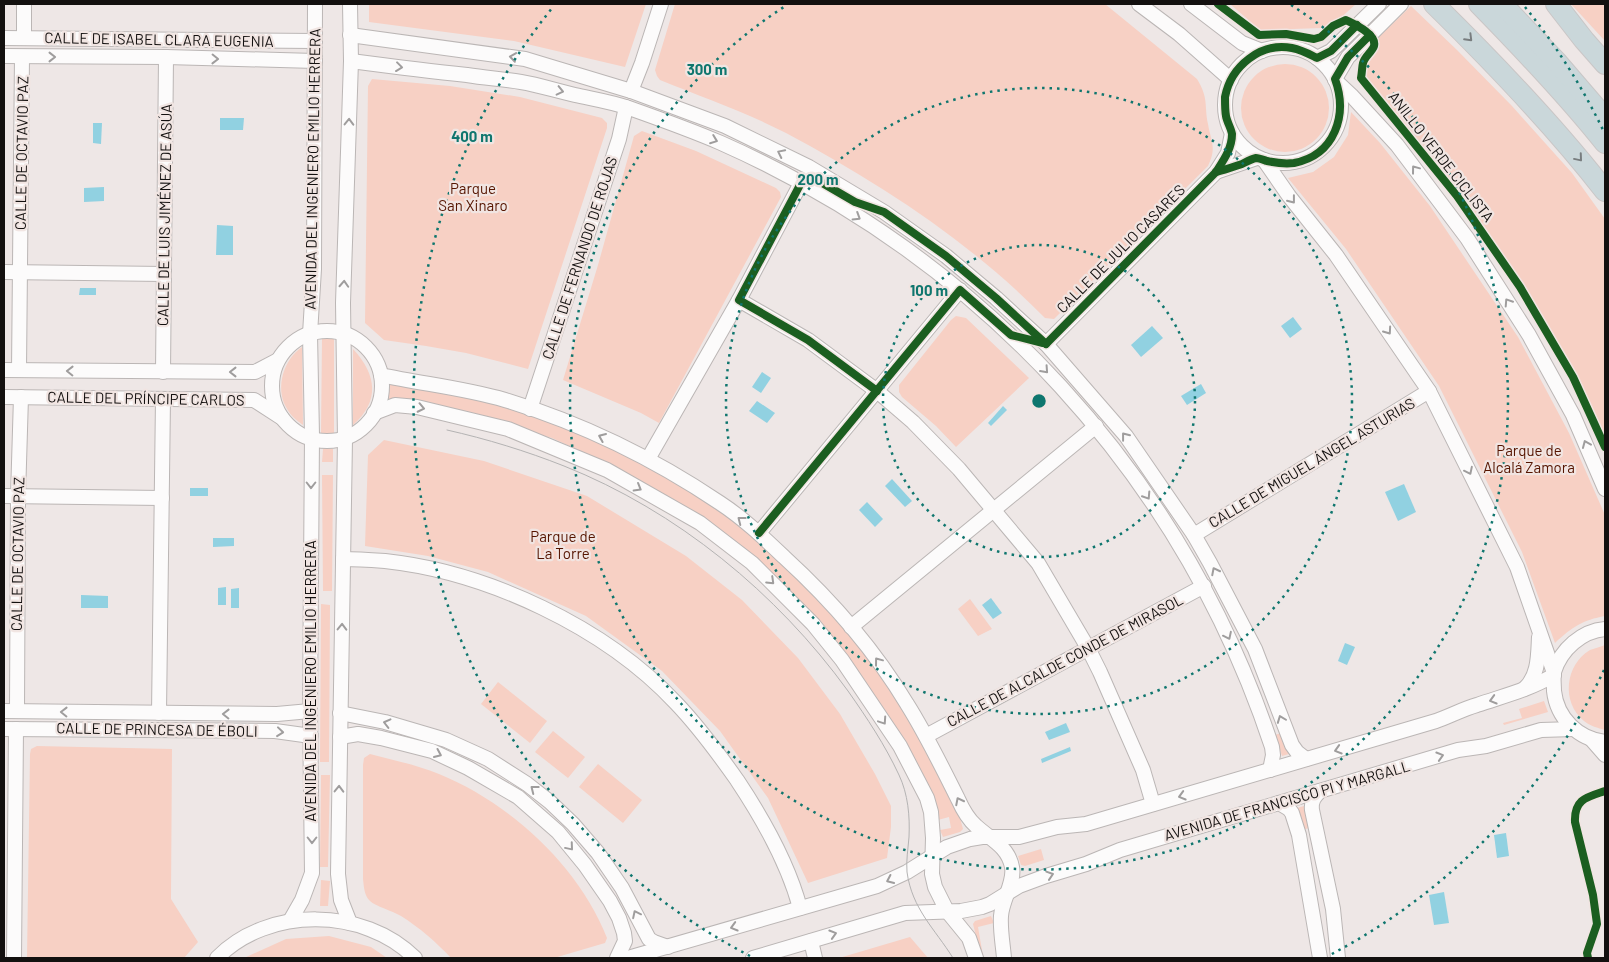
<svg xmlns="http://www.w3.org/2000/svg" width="1609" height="962" font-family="Barlow,sans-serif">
  <rect width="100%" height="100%" fill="#eee7e6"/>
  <g fill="#f7d0c4">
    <path d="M369,4H646L625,67L514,41L369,22Z"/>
    <path d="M675,4H1105L1197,79C1209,99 1204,104 1208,124C1211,142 1217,147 1208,166L1054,319L1045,318C972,243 878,182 786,133C745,112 702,97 660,80L657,76L655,70Z"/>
    <path d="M1230,4H1356L1337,21L1323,28L1260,30Z"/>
    <path d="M1571,4H1605V41Z"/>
    <path d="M1411,6L1457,50L1512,106L1572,173L1605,219V447L1529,303L1457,196L1361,78L1363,62L1374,46V42Z"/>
    <circle cx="1285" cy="108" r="44"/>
    <path d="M372,79L450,86L520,97L602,118L607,123V128L528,369L466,353L426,346L384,340L365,323L368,86Z"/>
    <path d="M1351,112L1380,143L1430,206L1518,337L1569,433L1605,515V616C1583,620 1572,627 1555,643L1522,552L1439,386L1346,249L1288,178L1313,172L1334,157L1348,135Z"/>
    <path d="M642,131L696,151L776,188L780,192L781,197L659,423L641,413L563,380L598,265L634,136Z"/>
    <path d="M956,316L966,318L1029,378L956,447L936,426L902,397L899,392V385L951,320Z"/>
    <path d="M322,339H334V433H321Z"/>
    <path d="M302,347L303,425C296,420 290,415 286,407C275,387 284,359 302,347Z"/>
    <path d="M353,349C377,375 380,401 353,425Z"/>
    <path d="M390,383L423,388L519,410L604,442L655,470L709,504L744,529L772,552L831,611L891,687L922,741L950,795L960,818L963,829L960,832L943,837L940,830L951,828L949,817L938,820L904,741L876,697L847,657L704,520L657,490L607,463L552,438L461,411L388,399Z"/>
    <path d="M384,440L484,461L587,496L686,556L742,600L798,658L840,714L875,774L891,806V827L887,858L808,883L768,798L720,731L662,671L586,616L488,572L428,556L365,546L368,455Z"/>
    <path d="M323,449H333V462H322Z"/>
    <path d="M322,475H333L332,591H323Z"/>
    <path d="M970,599L992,629L978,636L958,609Z"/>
    <path d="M321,604L330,605L329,762H320Z"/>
    <path d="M1605,645V730C1598,728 1590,726 1584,721C1561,702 1565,665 1590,650C1595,648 1601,647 1605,645Z"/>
    <path d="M498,682L547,721L530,743L481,704Z"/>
    <path d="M1544,701L1548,712L1504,725L1503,723L1522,718L1519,709Z"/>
    <path d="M553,731L585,757L568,778L535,752Z"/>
    <path d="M1281,733L1289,754L1282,756L1275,735Z"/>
    <path d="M37,746L172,749L171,899L198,942L184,958H27L30,754L31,749Z"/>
    <path d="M370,754C393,760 417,765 439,774C510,803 579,866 607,938L605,943L554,958H451C436,942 420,928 401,916C393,911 375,906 370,901C364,895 364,887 363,879V765L364,758Z"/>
    <path d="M598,764L642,800L623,823L579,787Z"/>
    <path d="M321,775H330L328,867H320Z"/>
    <path d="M1304,806L1309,828L1302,830L1297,808Z"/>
    <path d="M1041,849L1044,860L1025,866L1021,865L1018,856Z"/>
    <path d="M321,880L330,881L328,906H320Z"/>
    <path d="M991,916L994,923L978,927L983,956H981L973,924L975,921Z"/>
    <path d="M329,936L371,947L387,958H244L286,939Z"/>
    <path d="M910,937L928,958H839Z"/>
  </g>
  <g fill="#91d1e1">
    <path d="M220,118H244L243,130H220Z"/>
    <path d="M93,123H102L101,144L93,143Z"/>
    <path d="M104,187V201L84,202V188Z"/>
    <path d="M217,225L233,226V255H216Z"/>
    <path d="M80,288H96V295H79Z"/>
    <path d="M1293,317L1302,329L1290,338L1281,326Z"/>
    <path d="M1152,326L1163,338L1141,357L1131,345Z"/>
    <path d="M762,372L771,378L761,393L752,387Z"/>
    <path d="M1201,384L1206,393L1187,405L1181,396Z"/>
    <path d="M757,401L775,413L767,423L749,411Z"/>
    <path d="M1003,406L1007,410L991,426L988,423Z"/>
    <path d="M892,479L912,501L905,507L885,486Z"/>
    <path d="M1404,484L1416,512L1398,521L1385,492Z"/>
    <rect x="190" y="488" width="18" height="8"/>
    <path d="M867,502L883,519L875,527L859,510Z"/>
    <path d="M213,538H234V546L213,547Z"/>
    <path d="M226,587V605H218V588Z"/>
    <path d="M239,588V608H231V589Z"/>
    <path d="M81,595L108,596V608H81Z"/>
    <path d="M991,598L1002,613L993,619L982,605Z"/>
    <path d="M1345,643L1355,647L1347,665L1338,661Z"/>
    <path d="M1066,723L1070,732L1049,740L1045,732Z"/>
    <path d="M1070,747L1071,751L1042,763L1041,759Z"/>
    <path d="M1506,833L1509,856L1497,858L1494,835Z"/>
    <path d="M1444,892L1449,923L1434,925L1429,895Z"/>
  </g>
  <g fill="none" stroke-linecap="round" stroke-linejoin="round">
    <defs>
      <g id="minor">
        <path d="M350,4L351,61L343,303L345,439L338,874L341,900L350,923"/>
        <path d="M1139,4L1179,34L1231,80"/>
        <path d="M1191,4L1242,43L1262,51"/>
        <path d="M350,35L525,59L631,91L725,126L809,167L884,212L946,256L996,298L1046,344L1126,436L1194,535L1210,563L1255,649L1292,745L1297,752L1306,759"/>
        <path d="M4,38L315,41"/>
        <path d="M24,38V4"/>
        <circle cx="1283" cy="105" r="58"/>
        <path d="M4,56L166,57L315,61"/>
        <path d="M1317,58L1331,51L1379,4"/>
        <path d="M351,61C389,66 428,71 467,75C485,78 503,79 521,82C539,85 557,91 575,95C593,99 612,102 629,108C660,119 691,130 721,143C982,259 1182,475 1272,747L1273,755L1270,770"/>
        <path d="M1335,79L1348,57L1401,4"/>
        <path d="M1335,80L1351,95L1397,145L1467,238L1529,335L1573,415L1605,489"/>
        <path d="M631,91L642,63L661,4"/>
        <path d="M1264,160L1289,196L1336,255L1429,391L1517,567L1554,673"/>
        <path d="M1216,172L1257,158"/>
        <path d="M4,272L164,274"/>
        <path d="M739,300L808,340L877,391L913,422L959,469L1038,563L1088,648L1100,672L1143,770L1153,804"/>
        <circle cx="327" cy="386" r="55"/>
        <path d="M1046,344L1216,172L1228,153L1232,133"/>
        <path d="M4,370L255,372L278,360"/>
        <path d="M19,370L22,57"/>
        <path d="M163,372L166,57"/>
        <path d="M381,375C422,384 464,388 505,400C581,423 653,458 720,503C743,518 764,538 784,557C831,600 874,649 907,704C926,734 942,767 958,799C962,808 968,819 976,826C990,839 1008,846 1012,867C1015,882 1002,900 1001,916C1000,930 1003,945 1004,958"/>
        <path d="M4,397L254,400L282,418"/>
        <path d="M530,409L619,139L626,107"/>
        <path d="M374,413L395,405L417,407L508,429L607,470L700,523L752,563L813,624L842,660L900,746L927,798L931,812L933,838L932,874L935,887L947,911L969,938L976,958"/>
        <path d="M648,459L739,300L801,183L807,179"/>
        <path d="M4,496L162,498"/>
        <path d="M759,533L960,290"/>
        <path d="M1194,535L1429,391"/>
        <path d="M343,559C357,559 371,560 385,561C487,572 605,627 676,703C699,727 718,753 737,780C763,819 788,863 800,908"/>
        <path d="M851,627L1096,426"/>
        <path d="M1605,629C1582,631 1561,649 1554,672C1553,678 1554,685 1554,691C1557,718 1578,739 1605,742"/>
        <path d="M1524,689C1539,676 1538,655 1539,637"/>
        <path d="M4,711L277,714L310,711"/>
        <path d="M17,711L18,496L21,397"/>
        <path d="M159,713L163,399"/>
        <path d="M340,713L385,722L446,740L488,759L527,784L550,802L573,824L598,853L622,888L649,939L654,942L668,947"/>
        <path d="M4,729L275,731L311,736"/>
        <path d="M926,736L1204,586"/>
        <path d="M340,737L358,734L381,738L432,751L468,768L518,797L558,832L585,865L610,901L619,918L624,933L625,941L617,958"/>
        <path d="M1591,739L1605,755"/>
        <path d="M1320,791C1314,797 1311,801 1312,810L1333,909L1338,958"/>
        <path d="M1279,803L1289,809L1292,813L1299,835L1320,958"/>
        <path d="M290,921L302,900L312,873L310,711L312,436L310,334L314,269L315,4"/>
        <path d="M811,941L815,958"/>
        <path d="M14,958L16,729"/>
        <path d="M217,958C268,906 364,907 415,958"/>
        <path d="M628,958L877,886L907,872L947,847L970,839L982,837H1019L1057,827L1086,824L1436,721C1450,716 1463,709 1477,705C1503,696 1529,690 1554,675"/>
        <path d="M753,958L905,913L961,911L982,907L990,904L1019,886L1046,876L1086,864L1120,850L1458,750L1486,746L1541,730L1574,729"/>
      </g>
      <g id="highway">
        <path d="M1434,4C1494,63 1553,124 1605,191"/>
        <path d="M1479,4C1523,49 1566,94 1605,143"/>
        <path d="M1502,4L1556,61L1605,118"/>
        <path d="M1556,4L1584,40L1605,64"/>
      </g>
    </defs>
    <use href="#minor" stroke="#bbb6b5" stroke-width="16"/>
    <use href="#highway" stroke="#c9c6c6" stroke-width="22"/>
    <use href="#minor" stroke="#fcfbfb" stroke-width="14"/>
    <use href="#highway" stroke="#cad7da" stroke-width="20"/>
    <path stroke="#b4b3b3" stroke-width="1" d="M447,430C487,439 526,451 564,466C677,511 777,593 848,691C867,718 885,745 899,775C908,794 910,816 909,837C908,849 906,861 907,872C912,909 935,929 953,958"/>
    <defs>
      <g id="cycleway">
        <path d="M1218,4L1259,35L1286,34L1314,39L1321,37L1333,26L1346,20C1354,24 1377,34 1374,46C1372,52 1365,56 1363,63C1362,67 1362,73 1361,78L1457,196L1520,287L1573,377L1605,447"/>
        <path d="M1216,172C1225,170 1233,167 1242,164C1246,162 1251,159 1256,158C1259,158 1264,160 1267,161C1276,163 1285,164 1294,163C1335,155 1348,115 1335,79L1348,57L1370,35"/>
        <path d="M1046,344L1216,172C1223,161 1232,149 1232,134C1231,128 1227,122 1226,116C1225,111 1225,102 1225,97C1231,66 1261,42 1292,48C1302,50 1309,54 1317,58L1331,51L1357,25"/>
        <path d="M877,391L808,340L739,300L801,183L812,177L855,202L884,212L946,256L996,298L1046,344"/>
        <path d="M759,533L960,290L1011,335L1043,343"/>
        <path d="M1588,958L1587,953L1597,924L1593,895L1575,822C1574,799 1587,797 1605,791"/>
      </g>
    </defs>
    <use href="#cycleway" stroke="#f1e5e2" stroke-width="11"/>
    <use href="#cycleway" stroke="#1b5e20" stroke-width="8"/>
  </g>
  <defs><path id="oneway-chevron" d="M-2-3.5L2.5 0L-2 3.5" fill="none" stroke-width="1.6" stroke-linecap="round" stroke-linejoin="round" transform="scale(1.25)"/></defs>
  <g stroke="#787d7f">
    <use href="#oneway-chevron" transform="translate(1469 38) rotate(45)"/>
    <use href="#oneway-chevron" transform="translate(1579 158) rotate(50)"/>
  </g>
  <g stroke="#9f9d9d">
    <use href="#oneway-chevron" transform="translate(52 57)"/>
    <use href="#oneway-chevron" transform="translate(513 57) rotate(-172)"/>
    <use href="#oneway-chevron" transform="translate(215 59) rotate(1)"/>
    <use href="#oneway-chevron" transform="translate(399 67) rotate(7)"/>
    <use href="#oneway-chevron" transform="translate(560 91) rotate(13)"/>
    <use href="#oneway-chevron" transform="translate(349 122) rotate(-89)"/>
    <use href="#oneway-chevron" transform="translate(714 140) rotate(21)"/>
    <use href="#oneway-chevron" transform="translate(781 153) rotate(-154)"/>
    <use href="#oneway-chevron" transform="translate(1415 169) rotate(-127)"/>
    <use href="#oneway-chevron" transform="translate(1292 200) rotate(52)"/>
    <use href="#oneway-chevron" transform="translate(857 217) rotate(32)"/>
    <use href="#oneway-chevron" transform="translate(344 284) rotate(-87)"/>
    <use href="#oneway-chevron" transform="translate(1508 302) rotate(-123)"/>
    <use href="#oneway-chevron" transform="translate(1388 331) rotate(55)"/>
    <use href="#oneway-chevron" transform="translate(1045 370) rotate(48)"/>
    <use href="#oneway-chevron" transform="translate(70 371) rotate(-179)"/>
    <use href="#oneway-chevron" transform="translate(233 372) rotate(-180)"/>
    <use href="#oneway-chevron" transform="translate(421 408) rotate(12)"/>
    <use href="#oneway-chevron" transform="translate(1125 436) rotate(-128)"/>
    <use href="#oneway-chevron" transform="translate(602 437) rotate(-157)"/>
    <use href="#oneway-chevron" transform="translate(1586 444) rotate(-113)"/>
    <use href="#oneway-chevron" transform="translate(1469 471) rotate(64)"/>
    <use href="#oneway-chevron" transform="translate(311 485) rotate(90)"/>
    <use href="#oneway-chevron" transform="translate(638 488) rotate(30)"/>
    <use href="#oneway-chevron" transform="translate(1147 496) rotate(57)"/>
    <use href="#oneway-chevron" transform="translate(741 520) rotate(-142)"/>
    <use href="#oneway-chevron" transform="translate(1215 571) rotate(-117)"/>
    <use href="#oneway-chevron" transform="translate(771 581) rotate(44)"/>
    <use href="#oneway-chevron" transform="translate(342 627) rotate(-89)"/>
    <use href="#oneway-chevron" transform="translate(1228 636) rotate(64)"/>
    <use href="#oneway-chevron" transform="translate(878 661) rotate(-127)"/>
    <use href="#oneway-chevron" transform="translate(1493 700) rotate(164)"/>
    <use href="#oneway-chevron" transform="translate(64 712) rotate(-179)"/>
    <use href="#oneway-chevron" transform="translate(226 714) rotate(-179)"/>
    <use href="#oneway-chevron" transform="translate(1281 719) rotate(-111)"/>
    <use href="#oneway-chevron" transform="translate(883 721) rotate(56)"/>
    <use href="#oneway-chevron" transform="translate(387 723) rotate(-166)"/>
    <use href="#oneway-chevron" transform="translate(280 732) rotate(6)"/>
    <use href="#oneway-chevron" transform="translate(1338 750) rotate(163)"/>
    <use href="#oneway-chevron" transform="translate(438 754) rotate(24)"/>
    <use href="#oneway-chevron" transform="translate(1440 756) rotate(-17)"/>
    <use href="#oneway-chevron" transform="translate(339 789) rotate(-89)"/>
    <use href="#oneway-chevron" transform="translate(534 789) rotate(-142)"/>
    <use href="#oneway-chevron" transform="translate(1182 796) rotate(164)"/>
    <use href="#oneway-chevron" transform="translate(959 801) rotate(-117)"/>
    <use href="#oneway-chevron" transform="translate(312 840) rotate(90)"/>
    <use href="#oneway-chevron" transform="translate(570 847) rotate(50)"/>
    <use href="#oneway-chevron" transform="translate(1050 875) rotate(-18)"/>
    <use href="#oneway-chevron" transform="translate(890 880) rotate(155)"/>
    <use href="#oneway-chevron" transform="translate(636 914) rotate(-116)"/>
    <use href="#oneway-chevron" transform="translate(734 927) rotate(164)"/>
    <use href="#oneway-chevron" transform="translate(833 934) rotate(-17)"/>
  </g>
  <g fill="none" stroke="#0f766e" stroke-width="2.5" stroke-dasharray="2.5 5">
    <circle cx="1039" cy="401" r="156"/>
    <circle cx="1039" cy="401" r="313"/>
    <path d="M1291 5A469 469 0 1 1 787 5"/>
    <path d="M1604 670A626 626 0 0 1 1328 956M750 956A626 626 0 0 1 553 7M1525 7A626 626 0 0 1 1604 132"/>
  </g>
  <g text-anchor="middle" stroke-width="4.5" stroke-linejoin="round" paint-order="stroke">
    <g font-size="15" fill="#13100f" stroke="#f1e5e2">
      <text transform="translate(159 40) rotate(1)" y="5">CALLE DE ISABEL CLARA EUGENIA</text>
      <text transform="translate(22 153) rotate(-89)" y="5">CALLE DE OCTAVIO PAZ</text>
      <text transform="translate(1441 157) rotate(52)" y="5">ANILLO VERDE CICLISTA</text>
      <text transform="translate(313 169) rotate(-89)" y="5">AVENIDA DEL INGENIERO EMILIO HERRERA</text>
      <text transform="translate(165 215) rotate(-89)" y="5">CALLE DE LUIS JIMÉNEZ DE ASÚA</text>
      <text transform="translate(1121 249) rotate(-45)" y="5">CALLE DE JULIO CASARES</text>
      <text transform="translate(580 258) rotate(-72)" y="5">CALLE DE FERNANDO DE ROJAS</text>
      <text transform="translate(146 399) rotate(1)" y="5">CALLE DEL PRÍNCIPE CARLOS</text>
      <text transform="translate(1312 463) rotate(-31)" y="5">CALLE DE MIGUEL ÁNGEL ASTURIAS</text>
      <text transform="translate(18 554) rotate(-89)" y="5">CALLE DE OCTAVIO PAZ</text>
      <text transform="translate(1065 661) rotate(-28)" y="5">CALLE DE ALCALDE CONDE DE MIRASOL</text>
      <text transform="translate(311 681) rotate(-90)" y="5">AVENIDA DEL INGENIERO EMILIO HERRERA</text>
      <text transform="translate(157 730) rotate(1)" y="5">CALLE DE PRINCESA DE ÉBOLI</text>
      <text transform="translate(1287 801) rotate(-16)" y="5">AVENIDA DE FRANCISCO PI Y MARGALL</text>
    </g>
    <g font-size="15" fill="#561500" stroke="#f1e5e2">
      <text x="473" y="194">Parque<tspan x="473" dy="17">San Xinaro</tspan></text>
      <text x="1529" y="456">Parque de<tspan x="1529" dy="17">Alcalá Zamora</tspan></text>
      <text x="563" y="542">Parque de<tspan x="563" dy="17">La Torre</tspan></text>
    </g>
  </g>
  <circle cx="1039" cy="401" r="8" fill="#0f766e" stroke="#f1e5e2" stroke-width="2.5"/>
  <g font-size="15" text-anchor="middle" font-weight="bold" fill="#0f766e" stroke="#f1e5e2" stroke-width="4.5" stroke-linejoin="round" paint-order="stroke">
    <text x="707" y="75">300 m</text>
    <text x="472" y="142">400 m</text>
    <text x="818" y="185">200 m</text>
    <text x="929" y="296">100 m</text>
  </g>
  <rect width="1609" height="962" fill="none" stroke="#13100f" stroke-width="10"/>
</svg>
